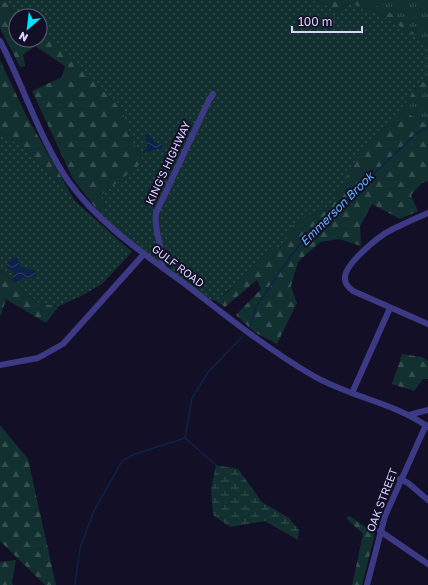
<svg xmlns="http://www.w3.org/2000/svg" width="428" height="585" font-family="'Golos Text',sans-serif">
  <defs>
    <pattern id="grass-dots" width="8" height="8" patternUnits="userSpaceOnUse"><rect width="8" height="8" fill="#12302f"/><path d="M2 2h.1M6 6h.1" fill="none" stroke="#344d4e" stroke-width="1.8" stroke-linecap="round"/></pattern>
    <pattern id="forest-firs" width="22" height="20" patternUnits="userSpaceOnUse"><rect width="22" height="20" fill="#12302f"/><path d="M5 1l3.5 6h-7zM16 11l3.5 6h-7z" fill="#344d4e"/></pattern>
    <pattern id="wetland-marsh" width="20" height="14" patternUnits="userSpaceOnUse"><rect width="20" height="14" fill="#12302f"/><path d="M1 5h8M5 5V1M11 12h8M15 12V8" fill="none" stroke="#344d4e"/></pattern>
    <pattern id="park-tufts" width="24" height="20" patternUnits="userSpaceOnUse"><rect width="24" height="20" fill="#12302f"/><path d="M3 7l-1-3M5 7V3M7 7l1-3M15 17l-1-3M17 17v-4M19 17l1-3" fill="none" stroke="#344d4e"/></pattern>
    <pattern id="water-waves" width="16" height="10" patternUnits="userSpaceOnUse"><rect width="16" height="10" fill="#0c2248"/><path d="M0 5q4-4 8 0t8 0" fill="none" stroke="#2f4163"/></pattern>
  </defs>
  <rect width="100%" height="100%" fill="#130f26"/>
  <g fill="url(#grass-dots)">
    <path d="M3,0H317L340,13L347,2L380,14L428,44V79L416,86L398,118L381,131L330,207L316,212L287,242L216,301L208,299L108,223L98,211L105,204L100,196L143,162L129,135L123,111L40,28V16H19Z"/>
    <path d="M0,131L29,153L75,201L132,252L102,284L83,295L59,306L40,304L0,270Z"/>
  </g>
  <g fill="url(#forest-firs)">
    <path d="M0,0H3L19,16H16V40H40L41,28L123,111L129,135L143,162L100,196L105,204L98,211L73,179L32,91L62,77L65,66L35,46L23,55L25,66L20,67L0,28Z"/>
    <path d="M317,0H428V44L380,14L347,2L340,13Z"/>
    <path d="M0,60L26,115L75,201L29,153L0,131Z"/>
    <path d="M428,79V181L422,183L411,195L418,211L400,219L372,204L360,226L361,246L339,239L320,242L298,262L291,286L297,303L277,344L254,332L236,315L261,289L257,280L225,307L216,301L229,291L271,247L280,248L287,242L286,234L298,219L330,207L356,160L381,131L398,118L416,86Z"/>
    <path d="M0,270L40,304L59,306L46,323L6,299L1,315L0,314Z"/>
    <path d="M402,354L422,357L428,361V379H423L414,391L392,384Z"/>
    <path d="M0,425L28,459L56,585H45L0,541Z"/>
    <path d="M350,516L375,534L362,585H352L363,534L346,518Z"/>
    <path d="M16,560L12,582L13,585H0V562Z"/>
  </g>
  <path fill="url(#wetland-marsh)" d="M216,465L238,469L262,502L289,518L299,530L298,540L265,521L230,527L213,515L211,490Z"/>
  <g fill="url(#park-tufts)">
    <path d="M360,0H428V41L386,10Z"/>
    <path d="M428,90V125L403,111Z"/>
  </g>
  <g fill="url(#water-waves)">
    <path d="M147,134L150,135L154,142L163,145L162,148L143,153L147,145L145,135Z"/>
    <path d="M13,257L18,258L19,266L35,271L37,275L29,279L23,278L16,283L12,281L14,273L7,267L8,262Z"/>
  </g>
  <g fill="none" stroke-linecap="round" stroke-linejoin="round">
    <g stroke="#0c2248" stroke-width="1.5">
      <path d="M250,326L256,307L272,283L291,256L309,234L333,215L360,185L379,169L415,135L428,126"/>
      <path d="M185,438L192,398L209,371L242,337"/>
      <path d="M185,438L216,465"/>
      <path d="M75,585L80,548L94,511L122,461L135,454L185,438"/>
    </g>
    <g stroke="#3d3a85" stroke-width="6">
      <path d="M0,41C23,85 41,142 69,182C101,226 146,255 189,287C229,318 269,350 312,375C349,397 393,402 428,427"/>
      <path d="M428,213C416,218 403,224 391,230C379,236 343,265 345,279C345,284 349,288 353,291L428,324"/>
      <path d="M162,267C164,248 153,231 156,213L209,100L213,94"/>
      <path d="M0,365L38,358L63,344L144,254"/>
      <path d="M352,393L390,308"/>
      <path d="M409,415L428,410"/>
      <path d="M400,479L408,483L428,500"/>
      <path d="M380,531L428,564"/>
      <path d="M367,585L385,516L426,425"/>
    </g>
  </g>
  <g text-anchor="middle" stroke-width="4" stroke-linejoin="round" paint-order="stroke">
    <g font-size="11" fill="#d9d4ff" stroke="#130f26">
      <text transform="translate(168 163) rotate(-65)" y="4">KING'S HIGHWAY</text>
      <text transform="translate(178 266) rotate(37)" y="4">GULF ROAD</text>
      <text transform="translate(382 500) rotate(-69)" y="4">OAK STREET</text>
    </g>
    <g font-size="12" font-style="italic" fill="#62b6ff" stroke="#130f26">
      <text transform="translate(337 209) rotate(-45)" y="4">Emmerson Brook</text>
    </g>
  </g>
  <g transform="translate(28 28) rotate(208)"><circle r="19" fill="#130f26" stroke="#625e7d"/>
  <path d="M0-3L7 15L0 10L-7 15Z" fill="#00e5ff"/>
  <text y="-6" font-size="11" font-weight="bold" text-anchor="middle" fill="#d9d4ff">N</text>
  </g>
  <path d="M292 26v6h70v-6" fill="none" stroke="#d9d4ff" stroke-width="2"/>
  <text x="298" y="26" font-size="12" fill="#d9d4ff" stroke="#130f26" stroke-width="3" paint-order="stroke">100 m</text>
</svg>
